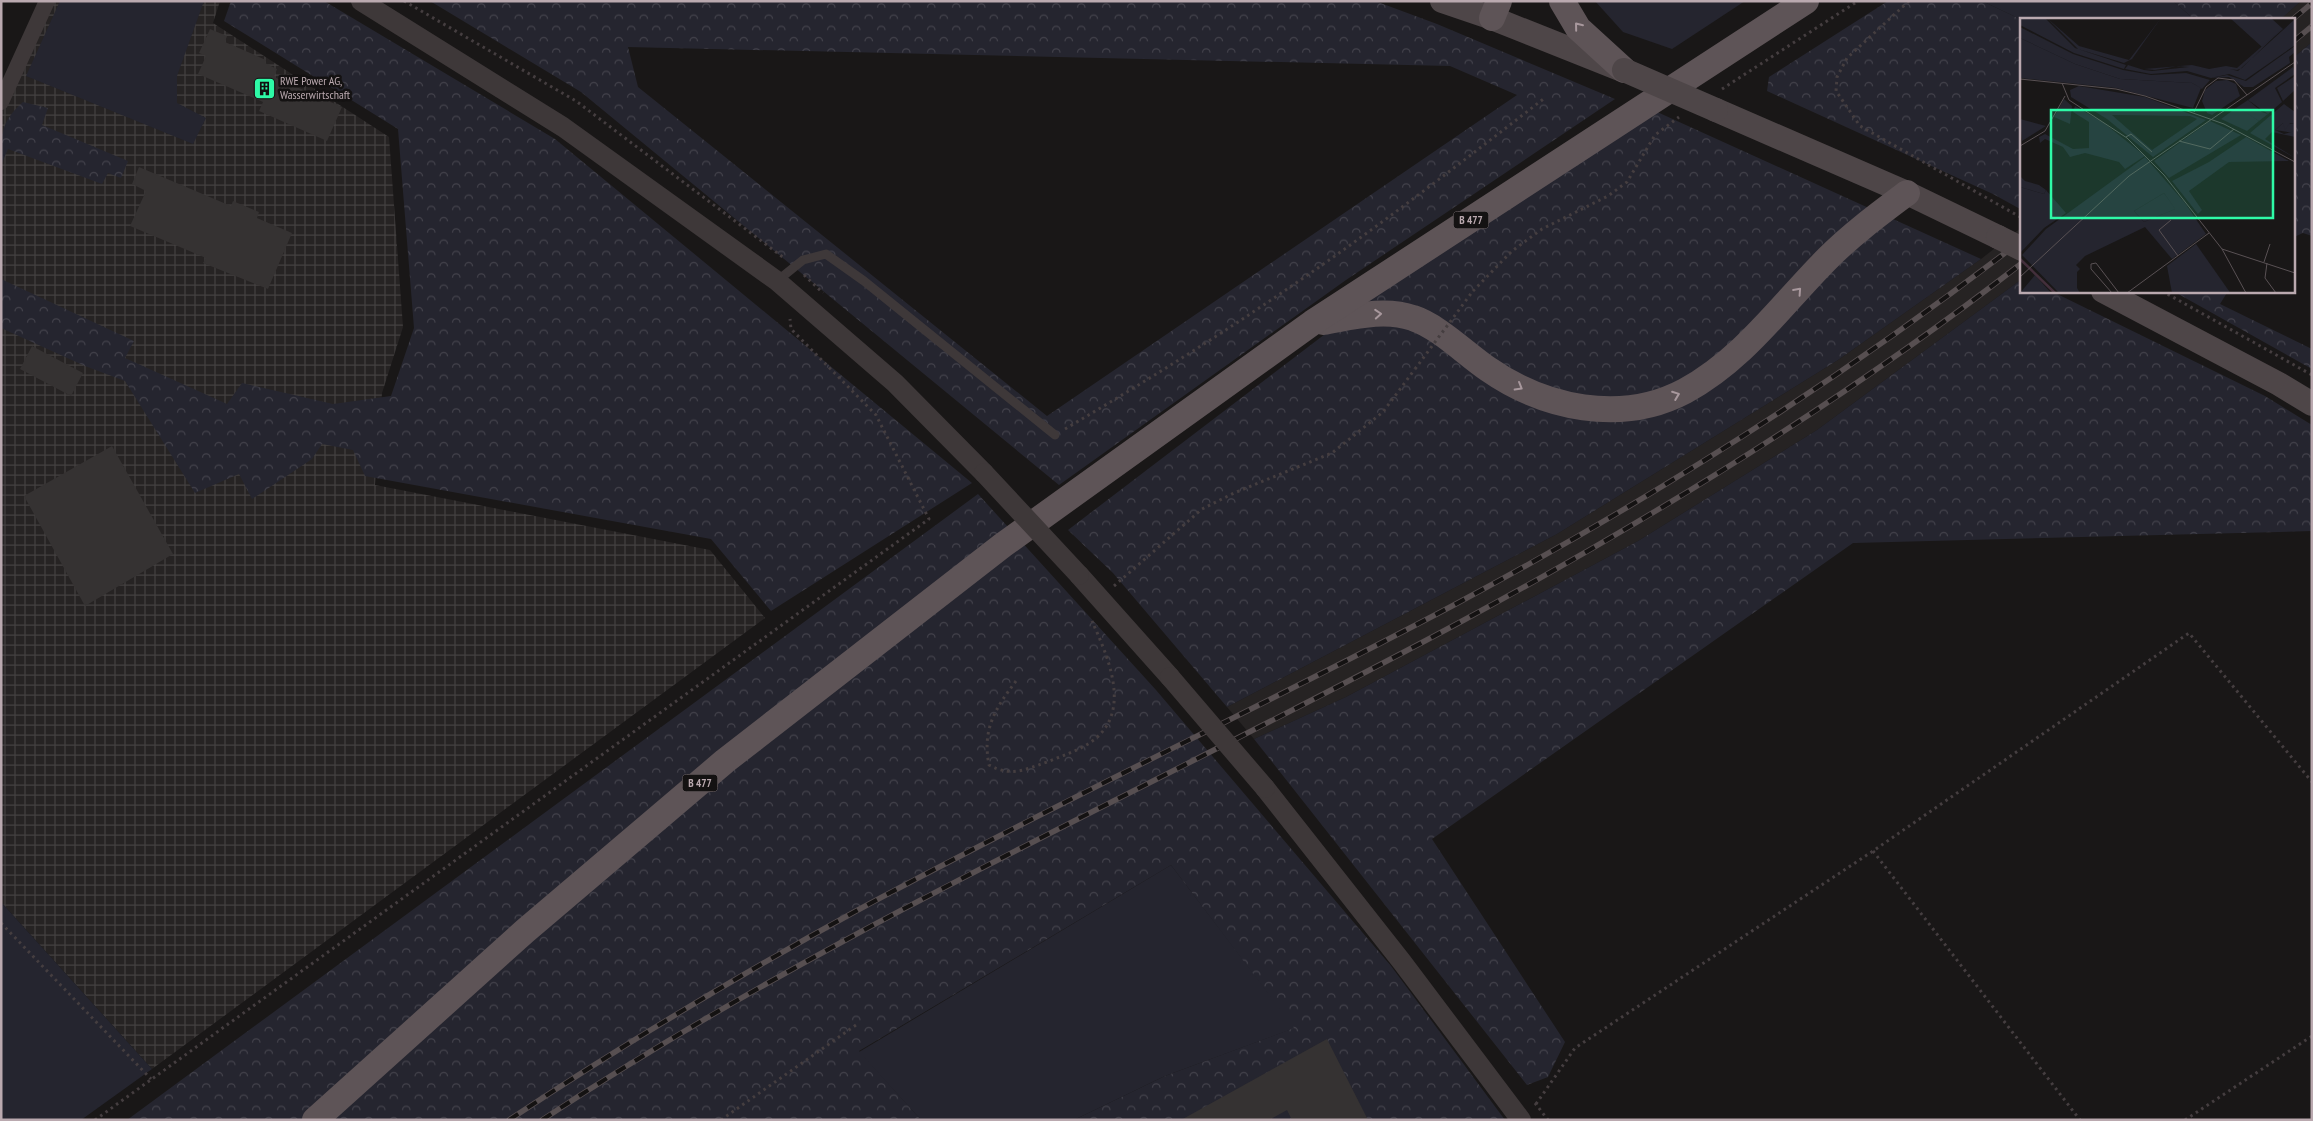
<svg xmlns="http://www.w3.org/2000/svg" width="2313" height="1121" font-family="'PT Sans Narrow',sans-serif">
  <defs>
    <pattern id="industrial-grid" width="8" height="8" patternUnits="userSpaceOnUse" patternTransform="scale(1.25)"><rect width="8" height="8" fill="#262323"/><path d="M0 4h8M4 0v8" fill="none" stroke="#434040"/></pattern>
    <pattern id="forest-crowns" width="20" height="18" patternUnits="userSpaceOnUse" patternTransform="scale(1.25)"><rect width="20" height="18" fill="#25252f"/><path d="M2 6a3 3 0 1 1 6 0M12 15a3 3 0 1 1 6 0" fill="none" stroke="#43424b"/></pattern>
  </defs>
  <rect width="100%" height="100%" fill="#191717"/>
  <g fill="#262323">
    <path d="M2301,1H2312V42L2294,57V19H2281Z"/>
    <path d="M2022,227V279L1817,430L1638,541L1346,697L1254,739L1227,707L1557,534L1838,360L1981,259Z"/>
  </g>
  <path fill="url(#industrial-grid)" d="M51,1H220L213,23L389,137L403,327L382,393L375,485L710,550L765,618L152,1069L1,902V114Z"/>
  <g fill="#25252f">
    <path d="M60,1H204L177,76V103L206,118L193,144L26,76Z"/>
    <path d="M1595,1H1745L1672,49L1623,32Z"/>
    <path d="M1982,1H2173L2194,19L2022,20Z"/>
    <path d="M1171,865L1295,1028L1165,1076L1074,1120H921L859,1052Z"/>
    <path d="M1,902L152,1069L81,1120H1Z"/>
  </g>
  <g fill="url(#forest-crowns)" fill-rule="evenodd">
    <path d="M231,1H324L555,139L972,483L771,611L711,539L365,476L353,450L322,444L312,459L252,499L239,474L195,493L125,381L85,366L1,328V279L134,341L125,358L227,404L242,383L333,404L391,396L414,328L398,129L224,21Z"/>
    <path d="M430,1H1375L1437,24L1615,99L1346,280L1059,485L581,92ZM628,47L1450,66L1517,95L1047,416L638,87Z"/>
    <path d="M1888,1H1982L2022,20V210L1993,194L1767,91L1769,77Z"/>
    <path d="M2173,1H2301L2281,19H2194Z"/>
    <path d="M2312,42V236L2303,233L2294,237V57Z"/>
    <path d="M23,102L48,108L42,125L128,161L121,178L108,173L102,184L8,149L1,165C1,136 0,122 23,102Z"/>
    <path d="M1655,111L1981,259L1838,360L1557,534L1227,707L1113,573L1068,530L1375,296Z"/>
    <path d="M2022,279V291H2051L2265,396L2312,425V531L1853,543L1432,839L1565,1042L1548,1077L1527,1085L1254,739L1346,697L1638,541L1817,430Z"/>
    <path d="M2173,291H2228L2220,304L2312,349V369Z"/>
    <path d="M978,494L1156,690L1391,966L1505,1120H1074L1165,1076L1294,1028L1171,865L859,1051L921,1120H127Z"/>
  </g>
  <g fill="#353232">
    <path d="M210,29L227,36L225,42L266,60L265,63L277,69L274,77L342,107L327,141L259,111L263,102L198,74L206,56L199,53Z"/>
    <path d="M139,167L231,206L233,201L259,212L257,218L292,233L268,289L203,263L206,258L130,226L146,191L132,184Z"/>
    <path d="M32,346L83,373L71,396L20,369Z"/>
    <path d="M112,446L173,554L85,606L24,496Z"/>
    <path d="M1327,1039L1368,1120H1292L1287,1110L1269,1120H1181Z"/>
  </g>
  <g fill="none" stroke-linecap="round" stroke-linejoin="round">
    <g stroke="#453e40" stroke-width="3" stroke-dasharray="2.5 4" stroke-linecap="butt">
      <path d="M404,1L576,101L784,258"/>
      <path d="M1909,1L1847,58L1837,77L1836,91L1860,126L2022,218"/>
      <path d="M1722,89L1858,1"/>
      <path d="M804,275L823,293"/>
      <path d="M1473,291L1512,251L1542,229L1608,196L1627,182L1655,135L1679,117"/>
      <path d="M2162,291L2312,375"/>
      <path d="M1065,429C1143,383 1219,336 1293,285C1380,226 1463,161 1546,97"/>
      <path d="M1114,586L1202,509L1234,493L1332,453L1383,412L1415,369"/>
      <path d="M1016,681C995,709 982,729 989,765C1011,777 1024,770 1047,762C1064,755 1081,750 1095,739C1132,709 1107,655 1092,621"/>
      <path d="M1873,851L2080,1120"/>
      <path d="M1,923L151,1079"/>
      <path d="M1535,1103L1548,1120"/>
      <path d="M1536,1104L1575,1048L1873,851L2189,633L2312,782"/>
      <path d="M95,1120L929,519L876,415L791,329L790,319"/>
      <path d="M721,1120L856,1025"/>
      <path d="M2185,1120L2312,1036"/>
    </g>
    <path stroke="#3e3839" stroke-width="9" d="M777,281L803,260L826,254L864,281L1055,435"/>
    <path stroke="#3e3839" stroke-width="16" d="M1,102L47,1"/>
    <g stroke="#3e3839" stroke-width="20">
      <path d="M361,1L563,127L777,281L895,383L984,473"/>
      <path d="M1079,575L1170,677"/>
      <path d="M1265,788L1402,962L1521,1120"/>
    </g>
    <g stroke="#4e4648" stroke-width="24">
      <path d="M1442,1L1492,18L1620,69"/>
      <path d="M1716,110L1907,193L1998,237"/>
      <path d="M2103,291L2279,384L2312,404"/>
    </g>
    <g stroke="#5e5457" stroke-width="26">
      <path d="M1562,1L1578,28L1624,70"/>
      <path d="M1492,18L1499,1"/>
      <path d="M1323,322C1352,317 1384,308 1413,318C1438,326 1466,354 1488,369C1544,408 1621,425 1685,391C1744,359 1781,305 1828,258C1852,234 1879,214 1907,193"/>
      <path d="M315,1120L525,931L725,761L1003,545L1312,323L1806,1"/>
    </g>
    <defs>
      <g id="rail">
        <path d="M2293,19L2312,3"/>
        <path d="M2294,41L2312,26"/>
        <path d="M509,1120C622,1045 738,976 856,911C1052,805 1255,710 1452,606C1651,500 1843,378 2022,240"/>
        <path d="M542,1120C836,926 1156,787 1464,620C1658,515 1848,398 2022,263"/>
      </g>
    </defs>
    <use href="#rail" stroke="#574f51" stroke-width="5.5"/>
    <use href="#rail" stroke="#141212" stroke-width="4" stroke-dasharray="11" stroke-linecap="butt"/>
    <path stroke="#453e40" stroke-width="3" stroke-dasharray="2.5 4" stroke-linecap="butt" d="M1415,369L1473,291"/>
    <g stroke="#3e3839" stroke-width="20">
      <path d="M984,473L1079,575"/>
      <path d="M1170,677L1265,788"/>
    </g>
    <g stroke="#4e4648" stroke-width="24">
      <path d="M1624,70L1716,110"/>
      <path d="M1998,237L2022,249"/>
    </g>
  </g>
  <defs><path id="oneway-chevron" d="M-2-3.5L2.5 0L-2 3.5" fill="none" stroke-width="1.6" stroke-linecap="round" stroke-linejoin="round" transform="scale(1.25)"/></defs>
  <g stroke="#a8989d">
    <use href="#oneway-chevron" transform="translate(1578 26) rotate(-129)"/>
    <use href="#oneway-chevron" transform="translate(1798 291) rotate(-48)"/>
    <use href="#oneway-chevron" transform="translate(1378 314) rotate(-4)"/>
    <use href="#oneway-chevron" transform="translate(1519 387) rotate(30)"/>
    <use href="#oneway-chevron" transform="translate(1676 395) rotate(-21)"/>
  </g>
  <defs>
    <symbol id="building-square" viewBox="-11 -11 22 22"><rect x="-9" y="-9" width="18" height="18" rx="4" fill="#2efaa7" stroke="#141212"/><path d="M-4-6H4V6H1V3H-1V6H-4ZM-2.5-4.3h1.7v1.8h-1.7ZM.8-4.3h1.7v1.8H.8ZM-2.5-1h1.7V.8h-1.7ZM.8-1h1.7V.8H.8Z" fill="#111"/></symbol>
  </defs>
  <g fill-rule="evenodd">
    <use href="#building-square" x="252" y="76" width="25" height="25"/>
  </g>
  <g text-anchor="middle" stroke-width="5" stroke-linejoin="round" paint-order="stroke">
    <g fill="#141212" stroke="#887c80" stroke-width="1">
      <rect x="1453.5" y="211.5" width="35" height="17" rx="4"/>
      <rect x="682.5" y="774.5" width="35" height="17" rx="4"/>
    </g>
    <g font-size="11" font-weight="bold" fill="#baa9af">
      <text x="1471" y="224">B 477</text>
      <text x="700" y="787">B 477</text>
    </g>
    <g font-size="12" fill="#baa9af" stroke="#141212" text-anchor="start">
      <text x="280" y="85">RWE Power AG,<tspan x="280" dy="14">Wasserwirtschaft</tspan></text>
    </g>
  </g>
  <g transform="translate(2020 18)">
    <rect width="275" height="275" fill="#191717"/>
    <path d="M210,0H251L263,11L242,29ZM0,9L53,36L103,52L131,57L166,55L190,62L182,71L172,65L100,61L55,46L0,20ZM207,62L216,66L220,78L192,97L187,95L182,83L185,72L196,63ZM44,81L52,88L50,106L34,99ZM228,82L242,94L248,96L239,103L216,90ZM263,105L275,106L274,115L255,112ZM0,169L24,176L26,172L46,195L24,210L0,235ZM144,175L156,191L124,204L114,193Z" fill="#25252f"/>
    <path d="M0,0H25L55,30L106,47L104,51L54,35L0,7ZM27,0L59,28L109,42L141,0L112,41L104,45L58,31ZM275,1V27L225,62L209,56L191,60L167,53L131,56L105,51L108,47L124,52L132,53L169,49L158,48L135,52L124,51L172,47L189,51L206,48L217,50L263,10L222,50L217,52L210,51L218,53ZM0,20L55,46L100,61L172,65L181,70L173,90L96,70L0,60ZM275,28V34L269,39L270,45L233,69H224L209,59L192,60L207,57L226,63ZM273,49L275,56L255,70L262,84L248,96L228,82ZM275,58V72L263,83L257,70ZM59,68L125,79L186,102L133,139L87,101L51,79L50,72ZM92,97L170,98L177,101L132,132ZM264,86L275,94V106L270,105L265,112L263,105L255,112L264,116L275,113V119L252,114L245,121L275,140L230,115ZM55,88L84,105L125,138L105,151L99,144L65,135L50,139L43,129L25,121L20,125L19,119L25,116L53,131L69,130V104L53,94ZM216,90L227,95L239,103L227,113L201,101ZM0,101L26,108L2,123ZM190,103L221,117L149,160L134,143ZM226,119L269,143L209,144L169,173L182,192L178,196L152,163L189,144ZM125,139L165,185L186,216L152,241L125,209L65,238L56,247L60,251L57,254V270L60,275H39L2,237L26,211ZM144,175L155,191L124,204L114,193ZM0,158L5,163L19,167L26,172L24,176L0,169ZM15,257L31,275H0Z" fill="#25252f" fill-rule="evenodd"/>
    <path d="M176,226L209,273L210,275H152L147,248Z" fill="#25252f"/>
    <path fill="none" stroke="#432f3b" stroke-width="2.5" d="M0,241L35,275"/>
    <path fill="none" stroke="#595154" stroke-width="1" d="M0,61L96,71L125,78L204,106L275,144M42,65L49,82L107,120L144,157L202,231L226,275M174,94L186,69L198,60L214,62L227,77M106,119L111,116L132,134M159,123L190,131L214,111M0,128L25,113L45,78M151,202L139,212L158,238M202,231L275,255M244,244L250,226M247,245L245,260L256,275M0,259L109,158L275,44M92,275L71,251V246L76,245L99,275M107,275L189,215"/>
    <path fill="#2efaa7" fill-opacity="0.15" stroke="#2efaa7" stroke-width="2.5" d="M31,92H253V200H31Z"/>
    <rect width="275" height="275" fill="none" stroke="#baa9af" stroke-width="2.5"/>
  </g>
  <rect width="2313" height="1121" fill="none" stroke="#baa9af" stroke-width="5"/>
</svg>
